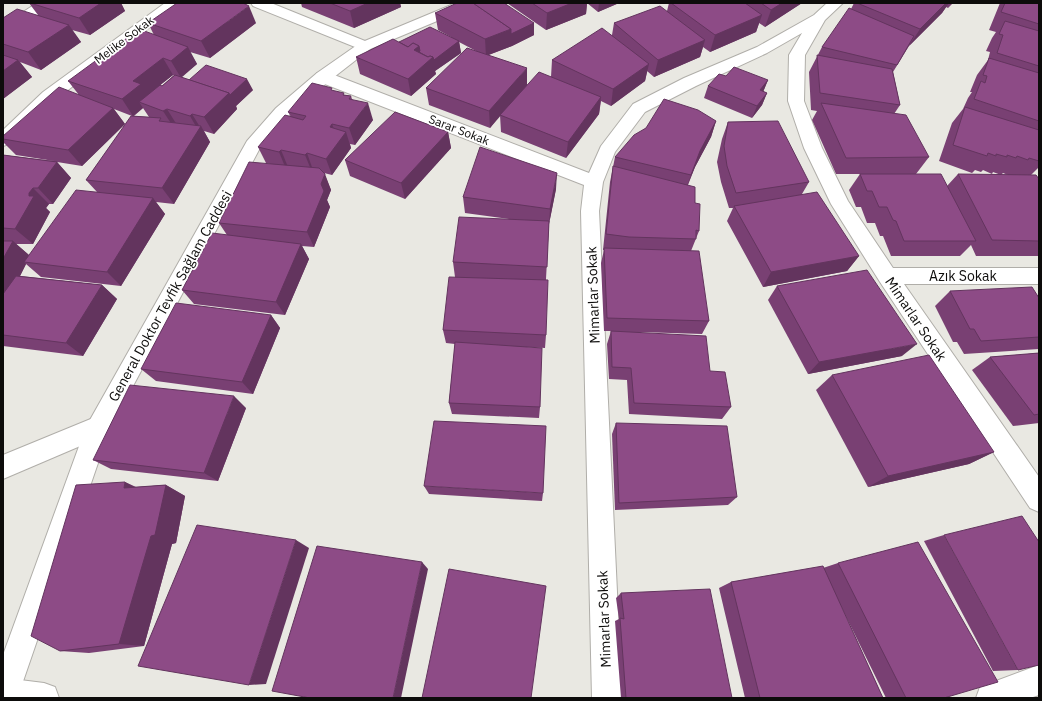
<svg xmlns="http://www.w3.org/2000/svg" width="1042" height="701" font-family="'IBM Plex Sans',sans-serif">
  <rect width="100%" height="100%" fill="#e9e8e2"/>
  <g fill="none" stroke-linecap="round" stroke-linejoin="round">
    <defs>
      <g id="minor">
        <path d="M37,3H54L52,6L8,35L3,36V25Z"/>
        <path d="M165,3H181L55,100L9,144L3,146V130L43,92Z"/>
        <path d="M251,3H271L370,43L373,46L370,49L365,51L360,49L253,6Z"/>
        <path d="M827,3H843L825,20L805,55L804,101L822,148L848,201L893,268H1039V284H904L1039,477V512L1030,508L880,282L831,204L804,148L788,101L789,55L802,33L767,53L696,86L645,112L615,152L603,182L599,211L622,698H592L581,211L584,185L317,81L315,77L317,73L323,72L329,73L589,173L601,146L633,104L684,78L757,47L814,15Z"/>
        <path d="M98,416L106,419L110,427L106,435L3,479V455Z"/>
        <path d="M1039,665V695L1030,698H976L980,687Z"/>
        <path d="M4,678L44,683L55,687L59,698H3Z"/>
      </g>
      <path id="major" d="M456,3H475L473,6L370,49L329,81L288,116L260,148L109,431L18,696L17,698H3V655L86,427L247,141L276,108L317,73L360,43Z"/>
    </defs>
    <use href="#minor" stroke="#b0aea9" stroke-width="2"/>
    <use href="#major" stroke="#b0aea9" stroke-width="2"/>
    <use href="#minor" fill="#fff" fill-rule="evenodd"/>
    <use href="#major" fill="#fff" fill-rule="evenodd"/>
  </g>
  <g fill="#794073" fill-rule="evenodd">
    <path d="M29,3H121L125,11L90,35L72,30L81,42L41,70L20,62L32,77L3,99V18L38,15Z"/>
    <path d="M301,3H400L401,7L354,28L302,7Z"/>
    <path d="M507,3H619L598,12L587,3L586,14L546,30Z"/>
    <path d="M669,3H802L765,27L759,23L756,32L710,52L703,47L700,57L654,77L647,71L645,81L611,106L601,101L599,114L566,158L501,132L500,115L490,128L429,105L426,88L476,51L459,42L461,53L435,71L436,74L411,96L360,74L356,57L399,42L451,37L438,30L435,13L534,23V35L512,46L488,55L527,85L551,77L552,60L612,35L614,23L667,11Z"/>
    <path d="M854,3H953L948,8L946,7L942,13L909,46L893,72L900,105L894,114L929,157L916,174L947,186L958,174L1001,175L993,172L992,174L983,170L981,172L975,170L972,173L939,161L952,123L963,109L968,98L972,92H970L977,75L988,60L990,52L986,51L992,38L996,32L989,30L1000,3H1039V167L1031,175L1039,179V256H976L971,245L960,256H891L883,236H880L875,223H867L861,207H856L849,190L860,174H836L812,120L817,111L811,110L809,72L822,47L851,9ZM1003,173L1008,175H1001Z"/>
    <path d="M148,23H256L210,58L190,52L197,64L181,77L189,80L253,90L236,106L237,109L214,134L204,131L210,142L174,204L156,202L165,214L121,286L41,277L26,264L20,276L102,285L117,299L83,356L3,346V155L54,161L16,155L3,142V136L79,95L68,81L154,35ZM173,75H174L162,86L160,85ZM143,108L149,117L134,116ZM114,109L132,116L86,180L97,192L29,255L16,244H33L50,212L46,208L49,204H53L71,178L57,162L82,166L125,124Z"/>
    <path d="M726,76L768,80L763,92L767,93L762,105L752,118L704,98L708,86Z"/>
    <path d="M333,91L345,95L351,96L352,99L373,120L355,145L350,144L351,148L332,175L324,173L331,190L327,200L330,207L314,247L302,246L309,259L285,315L194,304L182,290L227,235L219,223L270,164L266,163L258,147L291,117L288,112Z"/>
    <path d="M716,121L711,137L695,167L688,185L695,203L699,231L691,251L709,321L702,334L640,332L710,371L731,407L722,419L629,414L627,380L609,379L607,344L611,331H604L601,263L604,250H603L610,182L615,157Z"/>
    <path d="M728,122L809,182L802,194L859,256L847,271L763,287L727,221L733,208H729L721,182L717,162L722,139Z"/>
    <path d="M448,132L451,148L405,199L350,176L345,160Z"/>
    <path d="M556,189L549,224L546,279V335L545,348L527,347L540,407L539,418L452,414L449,403L455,344L446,343L443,330L455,277L453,262L509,219L465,213L463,197Z"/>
    <path d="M777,286L902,356L808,374L768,300Z"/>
    <path d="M950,291L1039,298V349L964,354L957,342H953L935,306Z"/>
    <path d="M271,315L280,328L253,394L156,381L141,369Z"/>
    <path d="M1039,353V423L1013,426L972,370L990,357Z"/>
    <path d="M832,375L994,452L969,464L868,487L816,390Z"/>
    <path d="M246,408L218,481L111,469L93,460Z"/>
    <path d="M616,423L737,497L728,505L615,510L612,434Z"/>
    <path d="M125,482L136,487L166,485L185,496L176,543L172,544L144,646L89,653L60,651Z"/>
    <path d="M424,486L543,493L542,501L429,494Z"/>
    <path d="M944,535L1018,670L993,671L924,541Z"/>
    <path d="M838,563L944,698H886L832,588L883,698H745L719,588L731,582L823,568Z"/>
    <path d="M621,593L732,698H621L615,621L619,619L616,598Z"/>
  </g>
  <g fill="#63345e">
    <path d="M101,3H121L125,11L90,35L79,18Z"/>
    <path d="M368,3H400L401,7L354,28L350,11Z"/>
    <path d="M572,3H587L586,14L546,30L547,13Z"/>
    <path d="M599,3H619L598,12Z"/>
    <path d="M782,3H802L765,27L771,10Z"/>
    <path d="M946,3H949L942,13L909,46L920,29Z"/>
    <path d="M249,6L256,23L210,58L201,41Z"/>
    <path d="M762,15L756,32L710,52L715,35Z"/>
    <path d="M534,23V35L512,46L486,56L485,39L511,29Z"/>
    <path d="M69,25L81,42L41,70L28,52Z"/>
    <path d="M705,40L700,57L654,77L658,60Z"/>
    <path d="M459,41L461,53L435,71L436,74L411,96L408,79L433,57Z"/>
    <path d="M419,46L421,58L409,52Z"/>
    <path d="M188,47L197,64L181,78L171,61Z"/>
    <path d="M163,58L173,75L139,102L143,108L133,116L122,99L133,81Z"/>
    <path d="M18,60L32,77L3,99V71Z"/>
    <path d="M649,64L645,81L611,106L613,89Z"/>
    <path d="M527,68V85L490,128L489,111Z"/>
    <path d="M247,79L253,90L236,106L237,109L214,134L204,117L229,93Z"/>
    <path d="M768,80L763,92L760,90Z"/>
    <path d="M767,93L762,105L752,118L757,106Z"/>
    <path d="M601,97L599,114L566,158L568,142Z"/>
    <path d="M368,103L373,120L355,145L349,128Z"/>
    <path d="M113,108L125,124L82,166L68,150Z"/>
    <path d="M167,109L177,125L174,128L163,111Z"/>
    <path d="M192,114L200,127L201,126L210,142L174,204L162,188L198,130L190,116Z"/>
    <path d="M716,121L711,137L695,167L685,191L700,151Z"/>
    <path d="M332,124L338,141L330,127Z"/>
    <path d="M346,132L351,148L332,175L326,159Z"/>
    <path d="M448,132L451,148L405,199L401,183Z"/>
    <path d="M281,150L288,167L286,169L279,152Z"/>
    <path d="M307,153L313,170L312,172L305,155Z"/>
    <path d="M57,162L71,178L53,204L38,188Z"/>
    <path d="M557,173L556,189L549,224L550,209Z"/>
    <path d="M325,174L331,190L327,200L330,207L314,247L307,232L321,184Z"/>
    <path d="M33,188L49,204L46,208L50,212L33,244L15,229L29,196V193Z"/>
    <path d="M153,198L165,214L121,286L107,272Z"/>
    <path d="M13,241L30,256L24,262L26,264L3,310V259Z"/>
    <path d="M301,244L309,259L285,315L276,302Z"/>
    <path d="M859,256L847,271L763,287L771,272Z"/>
    <path d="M102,285L117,299L83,356L66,343Z"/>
    <path d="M271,315L280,328L253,394L242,382Z"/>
    <path d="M917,344L902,356L808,374L819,362Z"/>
    <path d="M234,396L246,408L218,481L204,473Z"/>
    <path d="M994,452L969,464L868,487L888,476Z"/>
    <path d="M125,482L146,493L124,488Z"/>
    <path d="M166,485L185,496L176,543L172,544L144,646L119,644Z"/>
    <path d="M296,540L309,548L266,684L249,685Z"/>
    <path d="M422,562L428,569L401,698H393Z"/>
  </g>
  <g fill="#8d4b86" stroke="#63345e">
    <path d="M30,3H101L79,18Z"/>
    <path d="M177,3H243L249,6L201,41L148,23Z"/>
    <path d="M330,3H368L350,11Z"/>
    <path d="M457,3H473L511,29L485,39L435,13Z"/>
    <path d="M473,3H504L534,23L511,34V29Z"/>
    <path d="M532,3H572L547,13Z"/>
    <path d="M671,3H745L762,15L715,35Z"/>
    <path d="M761,3H782L771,10Z"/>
    <path d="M857,3H946L920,29Z"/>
    <path d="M1005,3H1039V24L1001,12Z"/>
    <path d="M660,6L705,40L658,60L614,23Z"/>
    <path d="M849,8L914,36L897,65L822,47Z"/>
    <path d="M17,9L69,25L28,52L3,44V18Z"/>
    <path d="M1005,21L1039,31V66L997,53L1003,35L999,34Z"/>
    <path d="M430,27L459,41L434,60L433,57L430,56L428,57L419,52L420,51L419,46L413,43L408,47L399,42Z"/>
    <path d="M602,28L649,64L613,89L552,60Z"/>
    <path d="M139,29L188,47L171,61L163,58L133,81L141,84L122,99L68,81Z"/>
    <path d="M393,39L408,47L413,43L419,46L414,50L428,57L430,56L433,57L408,79L356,57Z"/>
    <path d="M467,48L527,68L489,111L426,88Z"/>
    <path d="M3,55L18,60L3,71Z"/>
    <path d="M817,55L892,69L900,105L820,93Z"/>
    <path d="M989,58L1039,73V121L974,99L981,81L985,83L987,76L983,75Z"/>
    <path d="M206,65L247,79L230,95L229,93L189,80Z"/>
    <path d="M734,67L768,80L760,90L767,93L757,106L708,86L719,74L726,76Z"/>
    <path d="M539,72L601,97L568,142L500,115Z"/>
    <path d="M175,75L229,93L204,117L192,114L190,116L167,109L163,111L139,102L160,85L162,86Z"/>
    <path d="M312,83L332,88L331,90L344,93L343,95L351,96L349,99L368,103L349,128L332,124L330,127L346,132L326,159L307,153L305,155L281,150L279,152L258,147L285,115L303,120L306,116L288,112Z"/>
    <path d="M59,87L113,108L68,150L3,139V136Z"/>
    <path d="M664,99L698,110L716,121L700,151L691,175L615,157L634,135L646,128Z"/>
    <path d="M821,103L906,115L929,157L846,158Z"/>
    <path d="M965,107L1039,130V161L1029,158L1028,160L1017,156L1016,158L1007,155V157L996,154V156L988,153L987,156L953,145Z"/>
    <path d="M395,112L448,132L401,183L345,160Z"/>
    <path d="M131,116L161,118L159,121L201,126L162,188L86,180Z"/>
    <path d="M778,121L809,182L736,193L727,166L724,146L728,122Z"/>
    <path d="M480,147L557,173L550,209L463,197Z"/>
    <path d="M3,155L57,162L38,188H33L29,193V196H34L15,229L3,228Z"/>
    <path d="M249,162L319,168L325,174L321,184L324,191L307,232L219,223Z"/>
    <path d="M613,166L695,187V203L700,204L699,231L696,230V239L629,237L606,234Z"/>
    <path d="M860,174H941L976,241H904L896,221L893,220L887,207H879L872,191H867Z"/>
    <path d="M958,174L1036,175L1039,179V241L992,240Z"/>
    <path d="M76,190L153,198L107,272L24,262Z"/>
    <path d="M817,192L859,256L771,272L734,206Z"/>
    <path d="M459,217L549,221L547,267L453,262Z"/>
    <path d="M212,233L301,244L276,302L182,290Z"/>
    <path d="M3,241H13L3,259Z"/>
    <path d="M604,248L699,251L709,321L607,318Z"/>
    <path d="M867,270L917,344L819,362L777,286Z"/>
    <path d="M16,276L102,285L66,343L3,335V294Z"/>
    <path d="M449,277L548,280L546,335L443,330Z"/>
    <path d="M1032,287L1039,298V337L981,341L974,329H970L950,291Z"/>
    <path d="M176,303L271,315L242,382L141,369Z"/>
    <path d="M611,331L706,336L710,371L725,372L731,407L634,403L631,368L612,367Z"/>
    <path d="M455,342L542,348L540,407L449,403Z"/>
    <path d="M1039,353V414L1034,415L990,357Z"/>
    <path d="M929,355L994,452L888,476L832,375Z"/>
    <path d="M130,385L234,396L204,473L93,460Z"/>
    <path d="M434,421L546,426L543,493L424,486Z"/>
    <path d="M616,423L727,426L737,497L619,503Z"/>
    <path d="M125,482L124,488L166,485L155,535L151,536L119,644L60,651L31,636L76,485Z"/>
    <path d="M1022,516L1039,542V665L1018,670L944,535Z"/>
    <path d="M197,525L296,540L249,685L138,666Z"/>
    <path d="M918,542L998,682L944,698H906L838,563Z"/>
    <path d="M317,546L422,562L393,698H310L272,691Z"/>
    <path d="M823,566L883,698H760L731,582Z"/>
    <path d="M449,569L546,586L531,698H422Z"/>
    <path d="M710,589L732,698H626L620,618L624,619L621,593Z"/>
  </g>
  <g text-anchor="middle" stroke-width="3.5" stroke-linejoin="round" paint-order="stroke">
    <g font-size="12" fill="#0d0c0b" stroke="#fff">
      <text transform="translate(124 40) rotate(-37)" y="4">Melike Sokak</text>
      <text transform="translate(459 130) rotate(21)" y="4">Sarar Sokak</text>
    </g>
    <g font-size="14" fill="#0d0c0b" stroke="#fff">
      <text x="963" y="281">Azık Sokak</text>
      <text transform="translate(593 295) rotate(-92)" y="5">Mimarlar Sokak</text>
      <text transform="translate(170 296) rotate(-61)" y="5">General Doktor Tevfik Sağlam Caddesi</text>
      <text transform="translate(916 319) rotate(56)" y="5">Mimarlar Sokak</text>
      <text transform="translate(604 619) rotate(-92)" y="5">Mimarlar Sokak</text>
    </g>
  </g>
  <rect width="1042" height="701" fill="none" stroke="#0d0c0b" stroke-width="8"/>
</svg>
